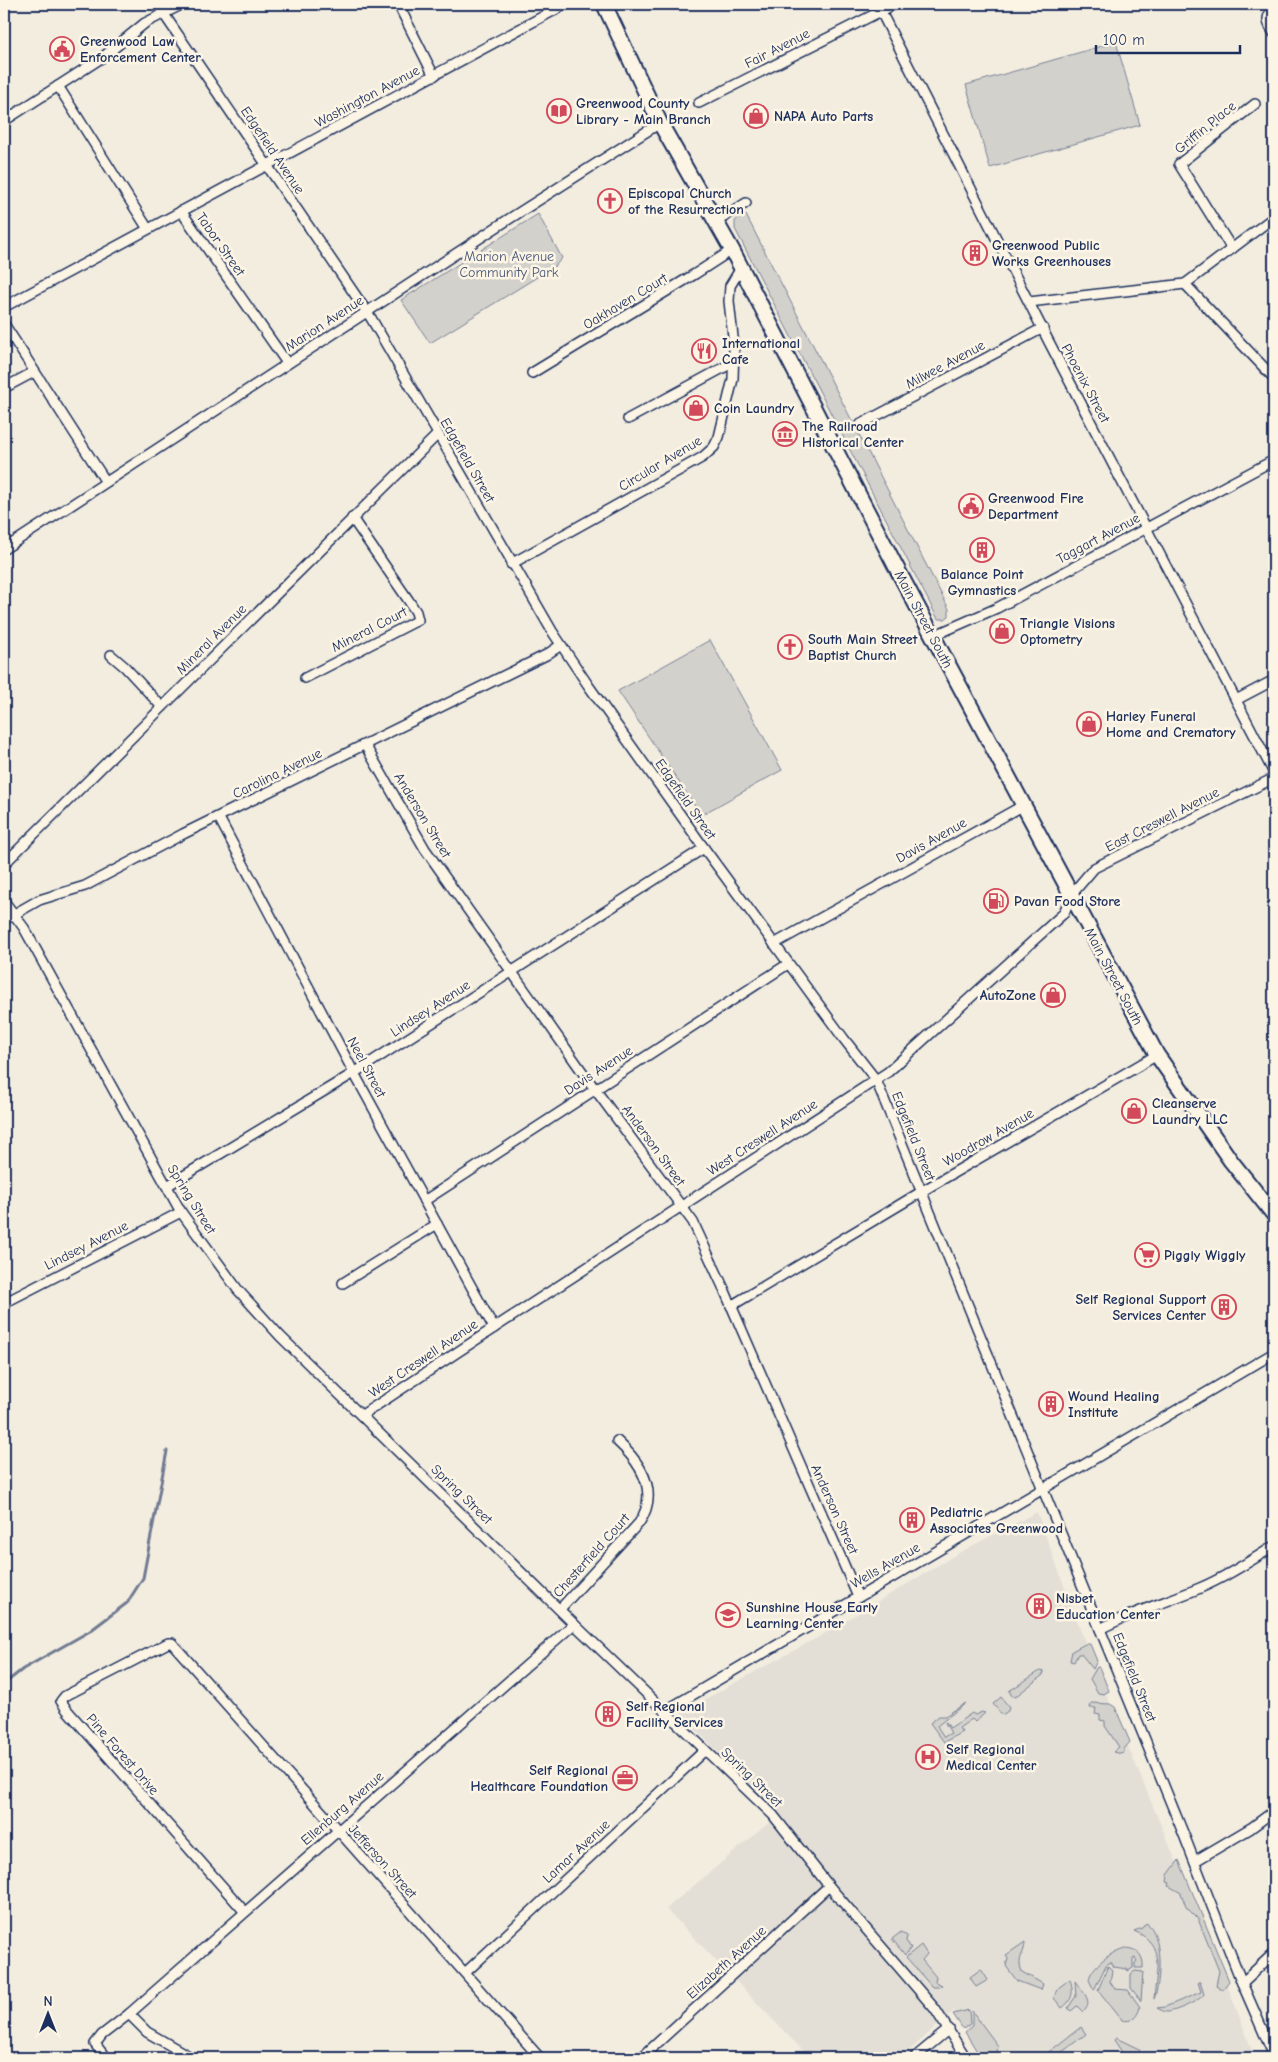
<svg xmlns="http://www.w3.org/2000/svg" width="1278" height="2062" font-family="'Comic Neue',sans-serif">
  <rect width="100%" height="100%" fill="#f3ede0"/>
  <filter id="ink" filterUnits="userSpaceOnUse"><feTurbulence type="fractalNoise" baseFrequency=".02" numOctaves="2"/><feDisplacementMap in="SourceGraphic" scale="10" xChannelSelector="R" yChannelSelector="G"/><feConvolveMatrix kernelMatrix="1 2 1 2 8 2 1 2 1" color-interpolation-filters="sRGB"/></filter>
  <g filter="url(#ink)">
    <path fill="#e3dfd6" d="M1037,1512L1089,1653L1224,1976L1255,2058H982L954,2011L901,2058H810L666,1909L778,1815L680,1713L822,1635L962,1551Z"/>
    <g fill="#d3d1cc" stroke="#778095">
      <path d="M1116,42L1140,125L990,168L966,85Z"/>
      <path d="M538,214L562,258L555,266L430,343L401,300Z"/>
      <path d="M742,215H746L949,609V616L945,619H938L735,229V221Z"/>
      <path d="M710,640L782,770L701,815L618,691Z"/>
      <path d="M1085,1644H1090L1097,1661L1093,1669L1081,1654H1078L1074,1662L1070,1661L1072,1651Z"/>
      <path d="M1097,1667H1099L1109,1691L1104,1694L1098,1693L1090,1679Z"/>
      <path d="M1040,1671L1044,1672L1043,1675L1015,1697L1012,1696L1009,1691Z"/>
      <path d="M1001,1697L1009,1707L1008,1711L1002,1715L993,1704Z"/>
      <path d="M966,1703L937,1726L944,1737L951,1733L945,1723L946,1722L950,1728L972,1713L975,1715L982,1712L985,1713L975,1722L972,1719L959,1728L962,1732L944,1742L930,1723L939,1716H945Z"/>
      <path d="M1091,1703L1110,1704L1115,1707L1130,1742L1124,1749L1123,1754L1113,1752L1119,1747L1105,1726V1721L1100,1720V1715L1095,1714L1096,1708H1090Z"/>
      <path d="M1179,1860L1229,1981L1223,1989H1219L1216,1985L1219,1971L1198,1919L1186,1907L1181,1893L1169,1886L1170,1883L1167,1882L1168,1875Z"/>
      <path d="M1146,1923C1163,1932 1161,1983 1154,1999C1156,1971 1166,1944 1134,1931L1142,1928Z"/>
      <path d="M901,1932L907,1936L906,1941L911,1948L905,1955L892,1939Z"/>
      <path d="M1025,1942C1025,1955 1016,1957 1022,1972L1043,1984L1041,1990L1017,1981L1006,1966L1008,1959L1006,1955Z"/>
      <path d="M921,1945L927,1954L922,1960L936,1977L935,1982L942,1985L939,1987H932L906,1957Z"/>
      <path d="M1126,1948C1138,1949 1144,1956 1143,1968H1135V1963L1137,1961L1135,1958L1133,1959V1968L1128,1971L1127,1969L1114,1967L1111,1962L1106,1965L1094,1990L1089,1980C1090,1967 1113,1950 1126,1948Z"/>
      <path d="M1108,1966L1112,1970L1110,1982L1115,1989L1128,1990L1140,2007C1138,2016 1132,2023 1122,2020L1098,1990Z"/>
      <path d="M981,1969L988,1980L976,1987L970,1977Z"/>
      <path d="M1135,1971L1143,1972L1141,2001L1131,1988V1974Z"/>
      <path d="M1070,1979C1074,1992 1073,2000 1062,2008L1054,1998L1057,1989Z"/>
      <path d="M1075,1981C1082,1991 1095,2002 1083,2012L1077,2006L1071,2011L1068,2008L1076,1996Z"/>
      <path d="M1198,1982H1200L1204,1994C1200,2001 1176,2011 1168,2012C1164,2012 1161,2010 1157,2008L1165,2007L1201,1992Z"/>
      <path d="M969,2010L970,2024L963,2029L953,2014Z"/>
      <path d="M972,2011L998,2046L997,2053L994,2058H981L965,2032L972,2026Z"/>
      <path d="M1081,2027L1086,2034L1054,2058H1041Z"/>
      <path d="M1116,2038L1139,2049L1141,2058H1126L1114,2040Z"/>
    </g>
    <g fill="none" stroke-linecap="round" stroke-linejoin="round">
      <path stroke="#707a91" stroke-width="3" d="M4,1684L23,1669L90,1631L127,1603L143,1578L167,1451"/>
      <defs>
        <g id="minor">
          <path d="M157,4L371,318L552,631L588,685L704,848L844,1039L876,1080L1184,1835L1242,1983L1274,2056"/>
          <path d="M398,4L434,76"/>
          <path d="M877,4L1049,342L1274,773"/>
          <path d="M1274,8C1265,17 1267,23 1274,33"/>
          <path d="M58,86L148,229"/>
          <path d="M699,103L895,4"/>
          <path d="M4,121L103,57L145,23L183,4"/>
          <path d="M181,211L287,363"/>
          <path d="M716,222L746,203"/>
          <path d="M1232,249L1179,164L1255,104"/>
          <path d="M1185,284L1274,378"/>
          <path d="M1185,284L1274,217"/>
          <path d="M1029,302L1185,284"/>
          <path d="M4,307L566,4"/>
          <path d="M4,324L106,482"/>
          <path d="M532,373L695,274L732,250"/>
          <path d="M4,388L34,372"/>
          <path d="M628,419L734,362"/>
          <path d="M861,424L1043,328"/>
          <path d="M4,549L509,219L660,123"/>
          <path d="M511,564L703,457L714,447L719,437L733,379L734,346L729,301L730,286L741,268"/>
          <path d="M933,636L997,608L1274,460"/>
          <path d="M111,655L125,667L162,707"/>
          <path d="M305,678L418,620L416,612L409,601L352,518"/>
          <path d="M1236,700L1274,680"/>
          <path d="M365,745L425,849L586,1077L693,1222L724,1289L858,1597"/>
          <path d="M219,818L354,1073L494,1328"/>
          <path d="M4,864L437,435"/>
          <path d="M4,901L24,928L181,1212L238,1290L280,1336L574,1624L773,1815L829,1886L935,2009L966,2058"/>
          <path d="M4,920L39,900L85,886L183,834L546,655L561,645"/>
          <path d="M774,944L1024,805"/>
          <path d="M167,1186L354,1073L704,848"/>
          <path d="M424,1201L788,964"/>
          <path d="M343,1283L437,1224"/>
          <path d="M4,1303L181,1212"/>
          <path d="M731,1306L931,1186L1157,1055"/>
          <path d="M362,1415L494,1328L888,1072L1064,913L1071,895L1094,868L1274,778"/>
          <path d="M560,1609L639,1523C660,1492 641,1463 617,1441"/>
          <path d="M1100,1629C1132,1612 1167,1602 1200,1588C1226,1577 1251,1561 1274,1546"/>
          <path d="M665,1711L1274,1353"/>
          <path d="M1195,1861L1251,1828L1274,1811"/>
          <path d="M244,1911L67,1710L61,1701L65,1696L168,1643H172L540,2058"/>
          <path d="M465,1973L705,1750"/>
          <path d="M1242,1983L1274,1953"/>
          <path d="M129,2014L147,2032L192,2058"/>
          <path d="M106,2058L95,2044L102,2035L129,2014L574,1624"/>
          <path d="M641,2058L829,1886"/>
          <path d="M914,2058L949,2029"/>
        </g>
        <path id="primary" d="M604,4L660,123L732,250L895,565L1157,1055L1231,1161L1274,1215"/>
      </defs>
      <use href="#minor" stroke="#1b2f5e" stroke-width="12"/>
      <use href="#primary" stroke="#1b2f5e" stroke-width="18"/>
      <use href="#minor" stroke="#fcf5e5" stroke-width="9"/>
      <use href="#primary" stroke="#fcf5e5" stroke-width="14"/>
    </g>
  </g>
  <defs>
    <symbol id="civic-ring" viewBox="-11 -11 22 22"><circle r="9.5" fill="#fcf5e5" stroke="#d1495b" stroke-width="1.5"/><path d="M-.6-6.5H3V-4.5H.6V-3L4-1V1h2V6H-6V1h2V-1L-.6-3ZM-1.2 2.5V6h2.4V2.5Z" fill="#d1495b"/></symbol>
    <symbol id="library-ring" viewBox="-11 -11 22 22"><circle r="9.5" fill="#fcf5e5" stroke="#d1495b" stroke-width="1.5"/><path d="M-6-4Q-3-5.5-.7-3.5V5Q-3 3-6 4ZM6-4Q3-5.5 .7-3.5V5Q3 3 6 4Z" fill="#d1495b"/></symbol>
    <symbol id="shop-ring" viewBox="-11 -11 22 22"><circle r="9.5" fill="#fcf5e5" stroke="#d1495b" stroke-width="1.5"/><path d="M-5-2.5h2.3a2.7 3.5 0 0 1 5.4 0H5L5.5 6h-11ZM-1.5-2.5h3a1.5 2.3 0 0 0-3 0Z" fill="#d1495b"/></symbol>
    <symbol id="church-ring" viewBox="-11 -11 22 22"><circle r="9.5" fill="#fcf5e5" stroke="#d1495b" stroke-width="1.5"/><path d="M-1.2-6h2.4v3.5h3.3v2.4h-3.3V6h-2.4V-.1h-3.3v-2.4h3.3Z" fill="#d1495b"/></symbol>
    <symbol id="building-ring" viewBox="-11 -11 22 22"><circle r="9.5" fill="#fcf5e5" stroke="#d1495b" stroke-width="1.5"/><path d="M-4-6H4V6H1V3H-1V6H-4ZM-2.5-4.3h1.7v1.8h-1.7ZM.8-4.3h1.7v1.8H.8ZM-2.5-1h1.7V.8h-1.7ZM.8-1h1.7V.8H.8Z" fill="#d1495b"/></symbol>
    <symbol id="restaurant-ring" viewBox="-11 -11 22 22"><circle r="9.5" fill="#fcf5e5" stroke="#d1495b" stroke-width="1.5"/><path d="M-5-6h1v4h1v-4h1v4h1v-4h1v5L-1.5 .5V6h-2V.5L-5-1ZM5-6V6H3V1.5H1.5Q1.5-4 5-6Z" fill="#d1495b"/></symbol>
    <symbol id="museum-ring" viewBox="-11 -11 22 22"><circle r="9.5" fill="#fcf5e5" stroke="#d1495b" stroke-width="1.5"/><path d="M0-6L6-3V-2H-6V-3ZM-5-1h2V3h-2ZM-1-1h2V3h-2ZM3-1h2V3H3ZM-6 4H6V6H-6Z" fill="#d1495b"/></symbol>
    <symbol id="fuel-ring" viewBox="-11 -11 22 22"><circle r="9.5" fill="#fcf5e5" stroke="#d1495b" stroke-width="1.5"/><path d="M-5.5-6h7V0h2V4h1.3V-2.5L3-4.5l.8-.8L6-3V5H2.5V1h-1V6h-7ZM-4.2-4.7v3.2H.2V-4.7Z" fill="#d1495b"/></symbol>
    <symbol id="supermarket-ring" viewBox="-11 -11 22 22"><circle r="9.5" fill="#fcf5e5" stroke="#d1495b" stroke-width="1.5"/><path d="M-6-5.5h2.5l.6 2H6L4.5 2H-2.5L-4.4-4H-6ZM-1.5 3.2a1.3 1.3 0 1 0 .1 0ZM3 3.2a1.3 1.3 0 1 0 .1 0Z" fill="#d1495b"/></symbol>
    <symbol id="school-ring" viewBox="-11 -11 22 22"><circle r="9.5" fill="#fcf5e5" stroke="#d1495b" stroke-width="1.5"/><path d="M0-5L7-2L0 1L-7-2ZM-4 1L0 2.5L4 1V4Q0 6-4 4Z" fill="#d1495b"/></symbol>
    <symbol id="hospital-ring" viewBox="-11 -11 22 22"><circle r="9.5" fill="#fcf5e5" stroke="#d1495b" stroke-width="1.5"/><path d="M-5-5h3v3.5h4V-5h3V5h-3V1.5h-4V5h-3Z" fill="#d1495b"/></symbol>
    <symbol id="office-ring" viewBox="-11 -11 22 22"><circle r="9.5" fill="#fcf5e5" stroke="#d1495b" stroke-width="1.5"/><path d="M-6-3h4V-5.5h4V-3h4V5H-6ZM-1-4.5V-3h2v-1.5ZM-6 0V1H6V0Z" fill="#d1495b"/></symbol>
  </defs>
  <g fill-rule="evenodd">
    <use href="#civic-ring" x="48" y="35" width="28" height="28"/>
    <use href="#library-ring" x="545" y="97" width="28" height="28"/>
    <use href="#shop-ring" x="742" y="102" width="28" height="28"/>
    <use href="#church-ring" x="596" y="187" width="28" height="28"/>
    <use href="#building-ring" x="961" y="239" width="28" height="28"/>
    <use href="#restaurant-ring" x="690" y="337" width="28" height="28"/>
    <use href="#shop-ring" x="682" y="394" width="28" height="28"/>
    <use href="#museum-ring" x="771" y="420" width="28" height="28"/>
    <use href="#civic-ring" x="957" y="492" width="28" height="28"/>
    <use href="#building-ring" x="968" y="536" width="28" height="28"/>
    <use href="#shop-ring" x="988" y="617" width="28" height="28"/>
    <use href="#church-ring" x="776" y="633" width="28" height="28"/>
    <use href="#shop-ring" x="1075" y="710" width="28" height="28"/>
    <use href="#fuel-ring" x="982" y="887" width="28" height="28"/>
    <use href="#shop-ring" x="1039" y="981" width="28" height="28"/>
    <use href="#shop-ring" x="1120" y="1097" width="28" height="28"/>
    <use href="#supermarket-ring" x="1133" y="1241" width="28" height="28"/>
    <use href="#building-ring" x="1210" y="1293" width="28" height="28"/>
    <use href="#building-ring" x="1037" y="1390" width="28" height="28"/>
    <use href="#building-ring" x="898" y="1506" width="28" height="28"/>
    <use href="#building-ring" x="1025" y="1592" width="28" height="28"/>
    <use href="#school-ring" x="714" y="1601" width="28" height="28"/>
    <use href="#building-ring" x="594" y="1700" width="28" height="28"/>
    <use href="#hospital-ring" x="914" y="1743" width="28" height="28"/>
    <use href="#office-ring" x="611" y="1764" width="28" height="28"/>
  </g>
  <g text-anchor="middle" stroke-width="5" stroke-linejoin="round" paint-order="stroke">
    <g font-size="14" font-weight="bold" fill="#1b2f5e" stroke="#fcf5e5" text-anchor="start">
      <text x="80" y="46">Greenwood Law<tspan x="80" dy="16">Enforcement Center</tspan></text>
      <text x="576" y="108">Greenwood County<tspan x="576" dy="16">Library - Main Branch</tspan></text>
      <text x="774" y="121">NAPA Auto Parts</text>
      <text x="628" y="198">Episcopal Church<tspan x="628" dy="16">of the Resurrection</tspan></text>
      <text x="992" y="250">Greenwood Public<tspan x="992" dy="16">Works Greenhouses</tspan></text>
      <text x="722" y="348">International<tspan x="722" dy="16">Cafe</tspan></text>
      <text x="714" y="413">Coin Laundry</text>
      <text x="802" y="431">The Railroad<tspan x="802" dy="16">Historical Center</tspan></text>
      <text x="988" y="503">Greenwood Fire<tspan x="988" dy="16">Department</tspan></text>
      <text x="982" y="579" text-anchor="middle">Balance Point<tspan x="982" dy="16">Gymnastics</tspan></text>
      <text x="1020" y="628">Triangle Visions<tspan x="1020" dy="16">Optometry</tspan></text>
      <text x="808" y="644">South Main Street<tspan x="808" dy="16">Baptist Church</tspan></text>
      <text x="1106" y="721">Harley Funeral<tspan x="1106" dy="16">Home and Crematory</tspan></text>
      <text x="1014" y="906">Pavan Food Store</text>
      <text x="1036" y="1000" text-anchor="end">AutoZone</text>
      <text x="1152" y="1108">Cleanserve<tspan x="1152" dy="16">Laundry LLC</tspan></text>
      <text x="1164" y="1260">Piggly Wiggly</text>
      <text x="1206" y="1304" text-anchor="end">Self Regional Support<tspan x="1206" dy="16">Services Center</tspan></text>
      <text x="1068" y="1401">Wound Healing<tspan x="1068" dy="16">Institute</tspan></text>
      <text x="930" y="1517">Pediatric<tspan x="930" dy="16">Associates Greenwood</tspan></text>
      <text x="1056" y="1603">Nisbet<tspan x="1056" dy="16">Education Center</tspan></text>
      <text x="746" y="1612">Sunshine House Early<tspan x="746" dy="16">Learning Center</tspan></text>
      <text x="626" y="1711">Self Regional<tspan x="626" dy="16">Facility Services</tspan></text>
      <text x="946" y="1754">Self Regional<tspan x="946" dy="16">Medical Center</tspan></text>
      <text x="608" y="1775" text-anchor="end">Self Regional<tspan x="608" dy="16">Healthcare Foundation</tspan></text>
    </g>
    <g font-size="14" fill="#1b2f5e" stroke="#fcf5e5">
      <text transform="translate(777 48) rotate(-27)" y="5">Fair Avenue</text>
      <text transform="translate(367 96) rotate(-28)" y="5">Washington Avenue</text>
      <text transform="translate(1205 127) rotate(-39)" y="5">Griffin Place</text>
      <text transform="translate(273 150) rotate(56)" y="5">Edgefield Avenue</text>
      <text transform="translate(221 244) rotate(55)" y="5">Tabor Street</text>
      <text transform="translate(625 301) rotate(-31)" y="5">Oakhaven Court</text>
      <text transform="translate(324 323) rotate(-33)" y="5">Marion Avenue</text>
      <text transform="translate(945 364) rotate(-28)" y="5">Milwee Avenue</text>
      <text transform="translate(1086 383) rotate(62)" y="5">Phoenix Street</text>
      <text transform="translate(468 460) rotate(60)" y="5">Edgefield Street</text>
      <text transform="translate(660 463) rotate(-31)" y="5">Circular Avenue</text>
      <text transform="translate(1098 538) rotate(-28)" y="5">Taggart Avenue</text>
      <text transform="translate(924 619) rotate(62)" y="5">Main Street South</text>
      <text transform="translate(369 629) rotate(-27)" y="5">Mineral Court</text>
      <text transform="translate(211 639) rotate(-45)" y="5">Mineral Avenue</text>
      <text transform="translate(277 773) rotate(-26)" y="5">Carolina Avenue</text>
      <text transform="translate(686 799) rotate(55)" y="5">Edgefield Street</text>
      <text transform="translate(423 815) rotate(59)" y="5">Anderson Street</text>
      <text transform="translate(1162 819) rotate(-27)" y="5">East Creswell Avenue</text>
      <text transform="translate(931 840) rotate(-29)" y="5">Davis Avenue</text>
      <text transform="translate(1114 976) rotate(62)" y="5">Main Street South</text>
      <text transform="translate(430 1008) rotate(-33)" y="5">Lindsey Avenue</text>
      <text transform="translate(367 1067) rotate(62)" y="5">Neel Street</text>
      <text transform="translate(598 1070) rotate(-33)" y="5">Davis Avenue</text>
      <text transform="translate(914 1136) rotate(68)" y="5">Edgefield Street</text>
      <text transform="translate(762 1137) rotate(-33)" y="5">West Creswell Avenue</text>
      <text transform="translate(988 1137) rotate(-30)" y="5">Woodrow Avenue</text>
      <text transform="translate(654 1145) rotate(54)" y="5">Anderson Street</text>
      <text transform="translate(192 1199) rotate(58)" y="5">Spring Street</text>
      <text transform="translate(86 1245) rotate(-27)" y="5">Lindsey Avenue</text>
      <text transform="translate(423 1358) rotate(-34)" y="5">West Creswell Avenue</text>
      <text transform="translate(462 1494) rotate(44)" y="5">Spring Street</text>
      <text transform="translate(835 1509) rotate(66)" y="5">Anderson Street</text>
      <text transform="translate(591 1555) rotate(-48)" y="5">Chesterfield Court</text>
      <text transform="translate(885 1565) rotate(-30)" y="5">Wells Avenue</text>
      <text transform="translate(1135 1677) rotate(68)" y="5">Edgefield Street</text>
      <text transform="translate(123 1754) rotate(49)" y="5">Pine Forest Drive</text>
      <text transform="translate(752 1777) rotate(44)" y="5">Spring Street</text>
      <text transform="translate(342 1808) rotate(-41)" y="5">Ellenburg Avenue</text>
      <text transform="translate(576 1851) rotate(-43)" y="5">Lamar Avenue</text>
      <text transform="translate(383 1861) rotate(48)" y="5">Jefferson Street</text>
      <text transform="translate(726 1962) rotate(-42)" y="5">Elizabeth Avenue</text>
    </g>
    <g font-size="14" fill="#49587a" stroke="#fcf5e5">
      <text x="509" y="261">Marion Avenue<tspan x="509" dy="16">Community Park</tspan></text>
    </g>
  </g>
  <rect width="1278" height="2062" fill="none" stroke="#fcf5e5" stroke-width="20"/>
  <rect x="10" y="10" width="1258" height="2042" fill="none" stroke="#1b2f5e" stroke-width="2" filter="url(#ink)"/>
  <g transform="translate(48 2014)" stroke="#fcf5e5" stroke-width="4" paint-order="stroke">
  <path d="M0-4L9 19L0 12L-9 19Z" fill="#1b2f5e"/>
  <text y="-8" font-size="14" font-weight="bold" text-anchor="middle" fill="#1b2f5e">N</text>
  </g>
  <path d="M1096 45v8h144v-8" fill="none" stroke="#1b2f5e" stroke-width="2.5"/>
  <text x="1103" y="45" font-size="15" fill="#1b2f5e" stroke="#fcf5e5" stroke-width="4" paint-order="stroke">100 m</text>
</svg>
